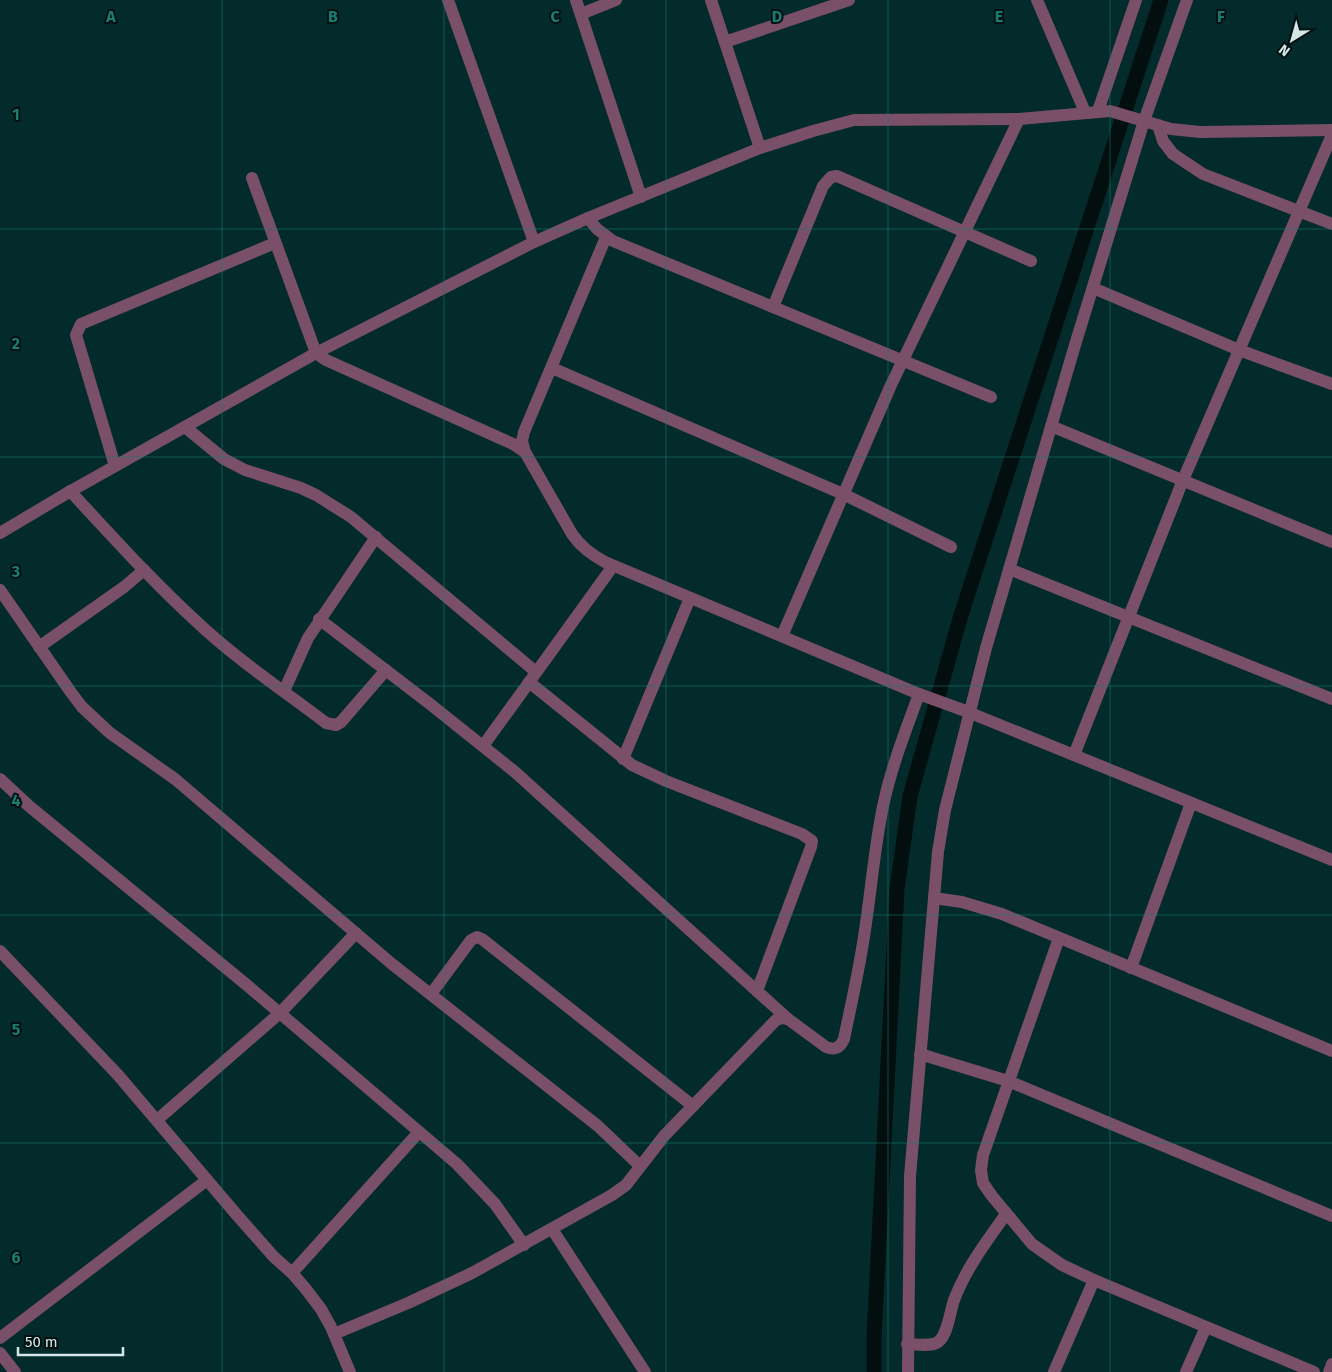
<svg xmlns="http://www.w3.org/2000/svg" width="1332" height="1372" font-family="'Fira Sans',sans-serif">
  <rect width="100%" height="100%" fill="#032b2b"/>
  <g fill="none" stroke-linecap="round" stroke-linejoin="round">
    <path stroke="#030e0e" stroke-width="15" d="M874,1372V1337L897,889L910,796L961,615L1161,0"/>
    <g stroke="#7a4f68" stroke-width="12">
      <path d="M448,0L534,242"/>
      <path d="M576,0L641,197"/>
      <path d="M711,0L760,148"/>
      <path d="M1037,0L1085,112"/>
      <path d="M581,14L616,0"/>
      <path d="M725,42L849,0"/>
      <path d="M1098,111L1136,0"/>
      <path d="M1158,125L1163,141L1173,154L1203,174L1332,224"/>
      <path d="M252,178L316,353L326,360L513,444L525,452"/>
      <path d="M588,218L597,229L613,241L991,397"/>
      <path d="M606,237L524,432L522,441L525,452L572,534C581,547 591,554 605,562L919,694L963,710L1332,860"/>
      <path d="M1093,288L1239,350L1332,384"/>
      <path d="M773,307L823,186L831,177L837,176L1031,261"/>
      <path d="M552,368L843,494L951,547"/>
      <path d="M1051,426L1332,542"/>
      <path d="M185,427L224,459L245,470L301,488L316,495L351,517L536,672"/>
      <path d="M115,466L76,335L81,324L275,243"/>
      <path d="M70,491C112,536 152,581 197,622C236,659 283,690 326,723L336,725L341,722L386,670"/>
      <path d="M0,533L69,492L316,353L534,242L588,218L760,148L813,131L854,120L1019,119L1110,111L1171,129L1200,132L1332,130"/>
      <path d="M1009,569L1332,699"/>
      <path d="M0,590L70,691L82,707L110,733L175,779L392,964L598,1126L640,1166"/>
      <path d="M319,619L430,704L515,772L788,1019"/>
      <path d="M782,636L891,385L1019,119"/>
      <path d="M39,647L124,587L144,570"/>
      <path d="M529,682L632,765L666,781L802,834L812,841L811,847L757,991"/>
      <path d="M284,691L308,638L376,537"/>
      <path d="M483,746L613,566"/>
      <path d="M1074,755L1183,480L1332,135"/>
      <path d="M623,759L690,598"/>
      <path d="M0,779L29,806L248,986L457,1164L495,1204L524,1245"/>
      <path d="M934,898L962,902L1002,914L1332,1051"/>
      <path d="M1059,938L983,1155L981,1170L983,1183L992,1196L1032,1244L1062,1265L1094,1280L1314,1372"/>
      <path d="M0,951L118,1075L236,1214L274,1257L292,1273L305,1288L321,1309L331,1327L350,1372"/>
      <path d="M1131,968L1191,803"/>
      <path d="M431,994L471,940L477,937L482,939L693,1106"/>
      <path d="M920,1054L1008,1081L1332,1216"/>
      <path d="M157,1120L280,1013L356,933"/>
      <path d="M552,1229L645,1372"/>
      <path d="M292,1273L419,1132"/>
      <path d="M334,1334L408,1303L472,1273L612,1195L626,1185L664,1136L776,1020L782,1018L788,1019L826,1047C836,1051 840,1047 844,1039C852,1000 861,962 866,923C872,883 875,842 884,802C892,765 906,730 919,694"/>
      <path d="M0,1338L207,1180"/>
      <path d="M907,1344C916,1344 931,1347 938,1342C948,1335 950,1311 954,1300C966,1268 987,1241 1006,1214"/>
      <path d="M0,1353L15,1372"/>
      <path d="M908,1372L910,1176L938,852L945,810L986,648L1075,345L1144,121L1187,0"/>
      <path d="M1054,1372L1094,1280"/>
      <path d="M1186,1372L1206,1327"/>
      <path d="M1329,1372L1332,1364"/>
    </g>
  </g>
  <path fill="none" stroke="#197c74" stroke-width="1" stroke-opacity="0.55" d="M222,0V1372M444,0V1372M666,0V1372M888,0V1372M1110,0V1372M0,229H1332M0,457H1332M0,686H1332M0,915H1332M0,1143H1332"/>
  <g font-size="16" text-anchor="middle" font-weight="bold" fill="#197c74" stroke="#031111" stroke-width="4" stroke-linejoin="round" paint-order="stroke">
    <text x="111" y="22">A</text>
    <text x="333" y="22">B</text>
    <text x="555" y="22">C</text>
    <text x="777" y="22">D</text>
    <text x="999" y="22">E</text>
    <text x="1221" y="22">F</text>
    <text x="16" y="120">1</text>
    <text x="16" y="349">2</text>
    <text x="16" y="577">3</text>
    <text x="16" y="806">4</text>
    <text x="16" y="1035">5</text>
    <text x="16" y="1263">6</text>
  </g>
  <g transform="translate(1292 40) rotate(217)" stroke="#031111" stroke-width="4" paint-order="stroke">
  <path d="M0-4L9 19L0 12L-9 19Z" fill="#d3e7e6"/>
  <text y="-8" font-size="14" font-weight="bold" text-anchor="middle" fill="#d3e7e6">N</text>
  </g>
  <path d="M18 1347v8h105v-8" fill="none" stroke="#d3e7e6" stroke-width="2.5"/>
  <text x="25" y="1347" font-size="15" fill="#d3e7e6" stroke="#031111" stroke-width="4" paint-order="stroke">50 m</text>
</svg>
